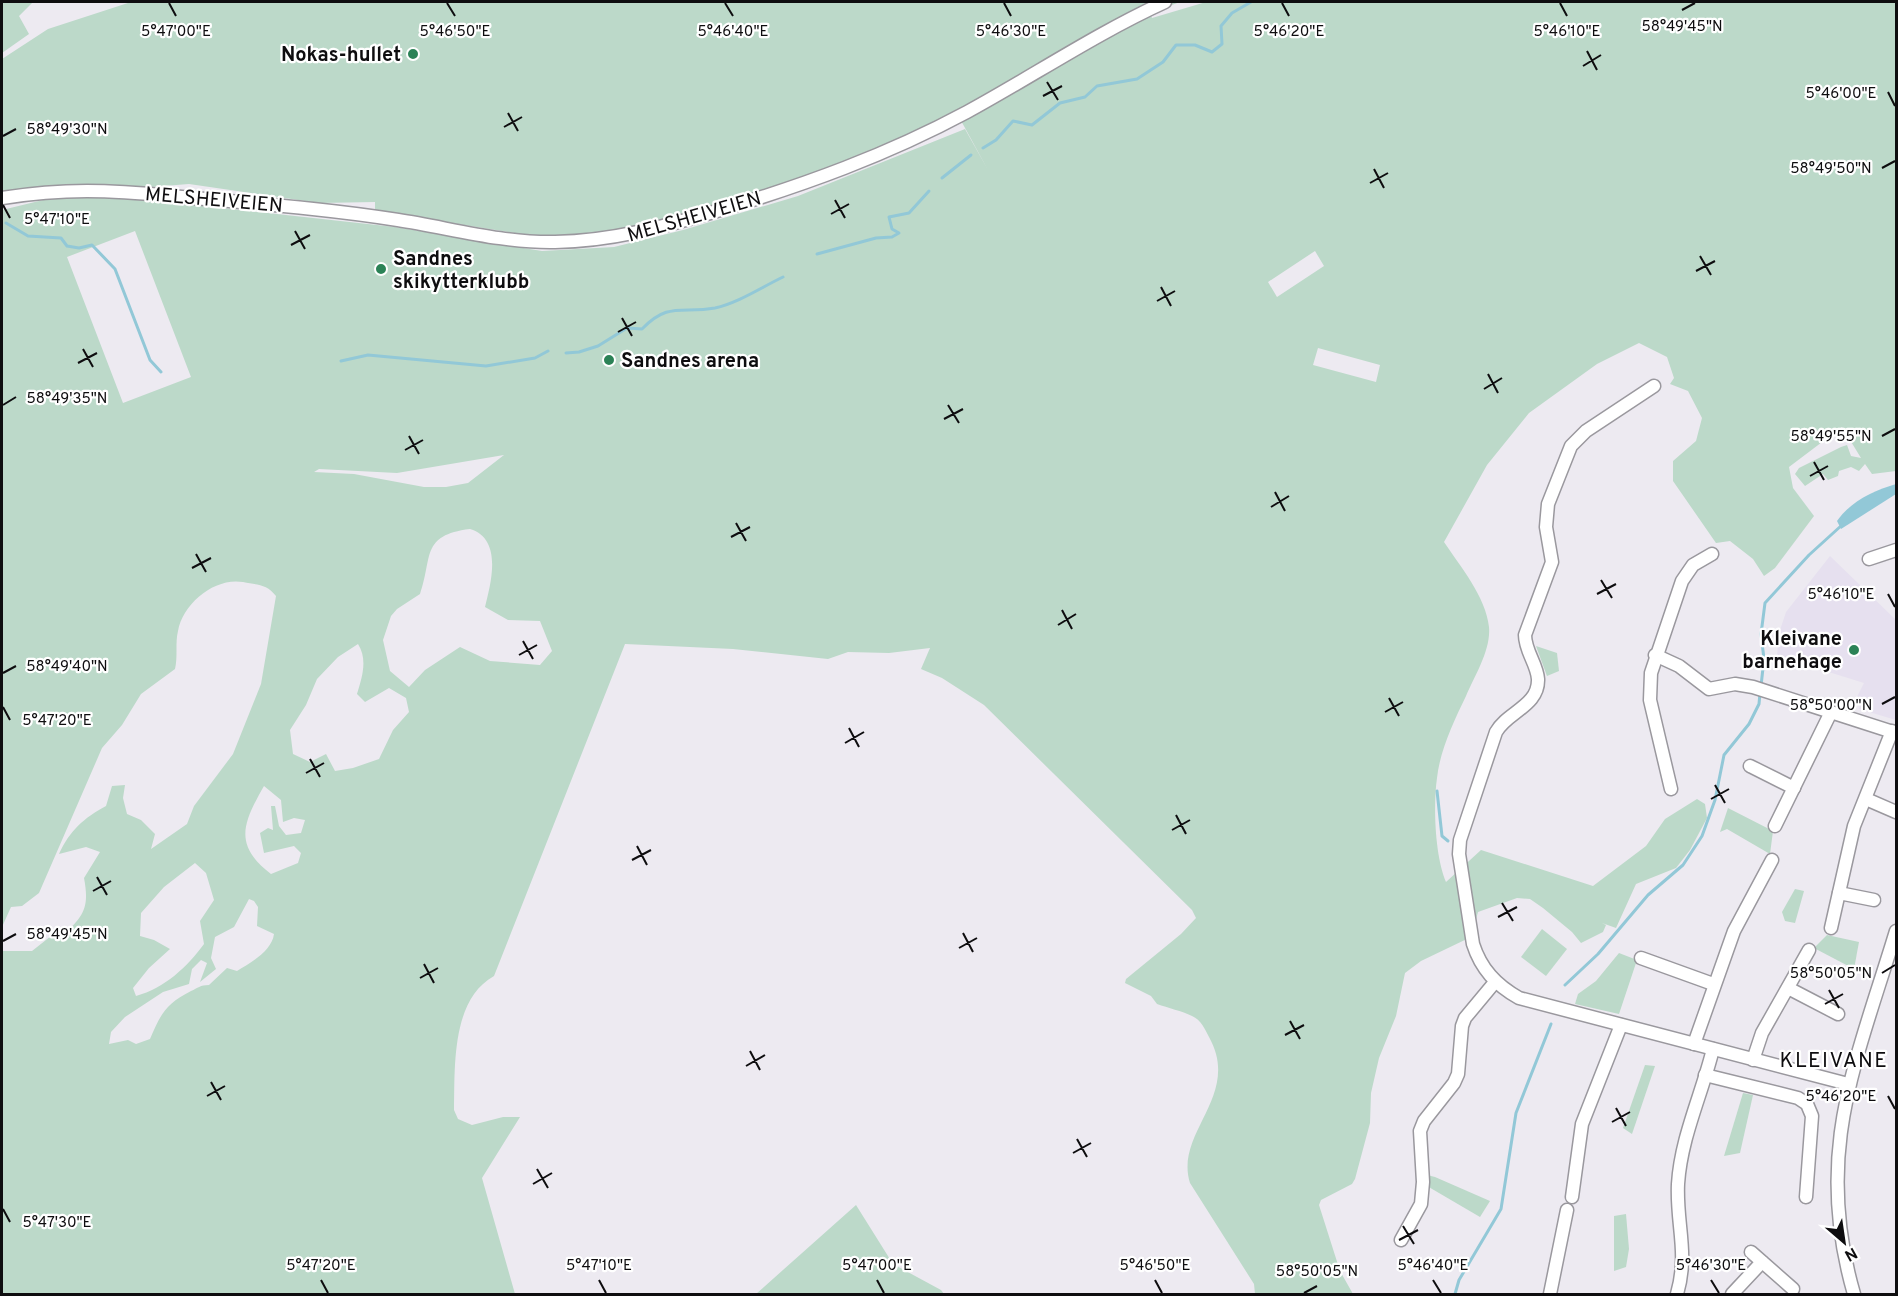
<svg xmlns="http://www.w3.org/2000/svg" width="1898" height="1296" font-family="Overpass,sans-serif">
  <rect width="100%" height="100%" fill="#edeaf1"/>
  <path fill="#e6e0ef" d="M1830,556L1896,620V720L1859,709L1861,701L1856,699L1864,683L1777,656L1779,633L1786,612Z"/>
  <g fill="#bcd9c9" fill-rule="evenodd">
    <path d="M2,2H33L19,16L29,34L2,53Z"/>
    <path d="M131,2H1180L1150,13L1152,18L1206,2H1896V471L1872,474L1865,464L1859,471L1851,467L1839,471L1838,476L1828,480L1823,474L1805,486L1795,474L1799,468L1841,447L1847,445L1851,456L1861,458L1842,427L1789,467L1793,488L1814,516L1775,568L1764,576L1753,559L1730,541L1716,543L1673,481V461L1696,441L1702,418L1688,391L1670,384L1674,378L1667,357L1639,343L1597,364L1529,413L1487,465L1444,542C1460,566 1486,597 1489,627C1491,650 1475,675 1466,696C1454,721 1440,750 1437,778C1433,806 1435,856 1446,882L1481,850L1593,886L1646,846L1665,819L1697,799L1705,804L1707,818L1690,850L1676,868L1636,884L1616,928L1602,923L1606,925L1603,932L1581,943L1572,932L1543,908L1530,899L1517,898L1478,912L1471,937L1421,961L1405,973L1396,1016L1379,1058L1371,1093L1370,1123L1355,1179L1352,1184L1321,1200L1319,1205L1340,1271L1353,1294H1255L1254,1284L1190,1183C1174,1132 1242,1096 1209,1037C1205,1029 1201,1020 1192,1016C1182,1011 1168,1008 1157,1004L1151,996L1125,983L1126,979L1181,934L1196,918L1192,910L984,705L942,678L921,669L930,648L889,653L848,652L828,659L733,649L625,644L494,976C451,1000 455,1067 454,1110L458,1119L472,1125L503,1117H520L482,1178L515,1294H2V951H32L51,936L60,938C83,917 90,909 84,878L100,852L86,847L59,854C70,830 84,818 106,806L112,786L125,785L123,798L127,814L141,820L155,834L151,849L187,824L194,806L233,754L261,684L276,596C267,584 258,585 243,582C215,577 183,603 178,631C175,643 178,656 175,669L141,694L122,725L102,748L39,893L22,906L11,907L2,927V210L76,192L395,227L542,251L614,247L683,230L798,196L965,129L988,170L959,117L841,168L643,226L547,238L375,211V202L319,203L189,184L138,188L91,184L2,195V59L48,29ZM135,231L191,377L123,403L67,257ZM1315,251L1324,266L1277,297L1268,282ZM1318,348L1380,365L1376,382L1313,365ZM504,455L468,483L446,487H424L354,474L314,472L319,469L397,473ZM470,529C503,539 491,583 485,607L508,620L540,621L552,651L540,665L490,661L460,647L425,670L409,687L390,671L383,640L391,616L397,609L420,594C433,558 420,535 470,529ZM358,644C368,660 362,677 357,694L365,702L389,688L406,698L409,712L393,730L379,759L353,768L335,771L326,754L310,762L293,754L290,730L306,705L317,679L338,657ZM264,786L281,800L283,822L294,818L305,820L301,833L286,835L279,826L275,806H271L273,830L268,828L260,833L264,853L294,846L301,853L298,863L271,874C233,845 243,823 264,786ZM195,863L206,873L214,900L200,921L204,944C187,967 165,988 136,996L133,988L149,968L170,949L154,940L140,936L141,913L164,887ZM249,899L254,901L258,907L257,926L274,934C272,951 250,963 237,971L227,968L209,985C200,985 198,988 191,991C166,1004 161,1013 150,1039L136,1044L128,1040L109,1044L111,1032L125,1017L163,992L189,984L192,969L201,960L207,963L200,982L216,969L211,958L215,937L234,927Z"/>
    <path d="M1536,646L1557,653L1559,671L1547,676Z"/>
    <path d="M1728,808L1773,831L1770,854L1727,829L1720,832Z"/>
    <path d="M1795,889L1804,891L1795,923L1785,921L1782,912Z"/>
    <path d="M1542,929L1567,949L1546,976L1521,957Z"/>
    <path d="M1827,935L1859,942L1854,969L1814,948Z"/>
    <path d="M1619,953L1637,960L1619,1014L1575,1004L1578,994L1596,981Z"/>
    <path d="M1645,1065L1655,1066L1632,1134L1623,1128Z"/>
    <path d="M1743,1093L1753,1095L1740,1153L1724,1156Z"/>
    <path d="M1427,1175L1435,1177L1490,1201L1480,1217L1427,1186Z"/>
    <path d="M856,1205L893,1264L941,1290L944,1294H756Z"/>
    <path d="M1626,1214L1629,1249L1626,1267L1614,1271V1216Z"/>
  </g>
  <path fill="#92c8d7" d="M1896,484V494L1841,529L1837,521C1851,501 1873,491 1896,484Z"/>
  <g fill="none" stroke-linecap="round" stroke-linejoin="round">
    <g stroke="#92c8d7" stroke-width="3">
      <path d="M983,148L996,140L1013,121L1032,125L1060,103L1085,97L1097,86L1137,79L1163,62L1176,45H1195L1212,52L1222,44L1221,26L1232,13L1251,2"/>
      <path d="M942,178L971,155"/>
      <path d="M6,223L28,236L61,238L67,246L79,248L92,245L115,269L150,360L161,372"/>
      <path d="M817,254L876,238L892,237L899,233L892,229L889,217L909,213L929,191"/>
      <path d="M566,353L579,352L598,346L627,328L642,329C669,301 682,314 715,308C738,303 762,287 783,277"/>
      <path d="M341,361L368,355L486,366L535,358L548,351"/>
      <path d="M1761,686L1764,659L1761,634L1765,603L1809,555L1842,525"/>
      <path d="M1437,791L1442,836L1448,841"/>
      <path d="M1565,985L1598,954L1648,895L1683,865L1702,836L1715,800L1724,755L1749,724L1759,704L1760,693"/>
      <path d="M1455,1294L1459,1280L1501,1209L1516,1113L1551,1024"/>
    </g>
    <defs>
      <g id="minor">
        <path d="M2,198C65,188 109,190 172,196C247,203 323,208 398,220C450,228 502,243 555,242C612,241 663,227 717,211C804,185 887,155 967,112C1033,76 1097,33 1165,2"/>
        <path d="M1654,386L1586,431L1571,446L1548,504L1546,527L1552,562L1525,635C1525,651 1537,664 1538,679C1539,706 1507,712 1496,732L1460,840L1459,854L1473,944C1481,969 1496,985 1519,998L1848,1084"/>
        <path d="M1869,559L1896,550"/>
        <path d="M1655,655L1679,666L1709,689L1735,684L1753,687L1896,733"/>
        <path d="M1750,766L1794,788"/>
        <path d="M1671,789L1650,700L1651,673L1682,581L1693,565L1712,554"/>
        <path d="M1866,799L1896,812"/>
        <path d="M1775,826L1831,712"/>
        <path d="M1839,893L1874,900"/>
        <path d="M1831,928L1854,826L1892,731"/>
        <path d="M1641,958L1713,984"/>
        <path d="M1788,988L1838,1014"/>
        <path d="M1694,1044L1734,931L1772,860"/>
        <path d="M1753,1060L1762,1033L1809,950"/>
        <path d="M1705,1075L1798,1098L1807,1104L1812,1116L1806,1197"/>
        <path d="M1572,1197L1582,1124L1621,1025"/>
        <path d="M1401,1240L1421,1204L1423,1182L1420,1131L1424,1121L1454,1083L1458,1074L1462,1026L1465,1018L1495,982"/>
        <path d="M1751,1252L1793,1289"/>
        <path d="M1550,1294L1567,1210"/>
        <path d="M1677,1294C1689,1253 1676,1224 1678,1184C1681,1137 1702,1094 1713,1049"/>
        <path d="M1732,1294L1762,1262"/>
        <path d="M1854,1294C1813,1153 1856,1063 1896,931"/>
      </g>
    </defs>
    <use href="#minor" stroke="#9a989e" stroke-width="15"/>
    <use href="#minor" stroke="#fff" stroke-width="12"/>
  </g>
  <path fill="none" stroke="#0e0d0f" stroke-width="2" d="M169,3L176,16M447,3L455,16M725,3L733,16M1004,3L1011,16M1282,3L1289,16M1560,3L1567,16M1682,10L1695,3M1587,51L1597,70M1583,66L1601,55M1047,82L1058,100M1888,92L1895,106M1043,96L1062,86M508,113L518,131M504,127L522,117M3,136L16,129M1882,168L1895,161M1374,169L1384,188M1370,183L1388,173M835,200L845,218M3,205L10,218M831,214L849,204M295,231L305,249M291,245L310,235M1700,256L1711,275M1696,271L1715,261M1161,287L1171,306M1157,301L1175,291M622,318L632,336M618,332L636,322M83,349L93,367M78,363L97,353M1488,374L1498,393M1484,389L1502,378M3,405L16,397M948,405L959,423M944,419L963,409M409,436L419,454M1882,436L1895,429M405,450L423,440M1814,462L1824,480M1810,476L1828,466M1275,492L1285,511M1271,507L1289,496M736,523L746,541M731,537L750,527M196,554L206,572M192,568L211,558M1601,580L1612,598M1597,594L1616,584M1888,594L1895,607M1062,610L1072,629M1058,625L1076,614M523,641L533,659M519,655L537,645M3,673L16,666M1389,698L1399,716M1882,704L1895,697M3,707L10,720M1385,712L1403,702M849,728L859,747M845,743L864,732M310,759L320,777M306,773L324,763M1715,785L1725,803M1711,799L1729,789M1176,815L1186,834M1172,830L1190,820M637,846L647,865M632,860L651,850M97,877L107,895M93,891L111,881M1502,903L1513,921M1498,917L1517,907M963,933L973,952M3,941L16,934M959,948L977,938M424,964L434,983M1882,973L1895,965M420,978L438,968M1829,990L1839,1008M1825,1004L1843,994M1290,1021L1300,1039M1285,1035L1304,1025M750,1051L760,1070M746,1066L765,1055M211,1082L221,1100M207,1096L225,1086M1888,1096L1895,1109M1616,1108L1626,1126M1612,1122L1630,1112M1077,1139L1087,1157M1073,1153L1091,1143M537,1169L548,1188M533,1184L552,1173M3,1209L10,1222M1403,1226L1414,1244M1399,1240L1418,1230M321,1280L328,1293M599,1280L606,1293M877,1280L884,1293M1155,1280L1162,1293M1433,1280L1441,1293M1711,1280L1719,1293M1304,1293L1317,1286"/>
  <g fill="#2b8256" stroke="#fff" stroke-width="2">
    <circle cx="413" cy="54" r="6"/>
    <circle cx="381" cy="269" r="6"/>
    <circle cx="609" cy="360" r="6"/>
    <circle cx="1854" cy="650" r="6"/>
  </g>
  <g text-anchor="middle" stroke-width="4.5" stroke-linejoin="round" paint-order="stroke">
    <g font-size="20" font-weight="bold" fill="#0e0d0f" stroke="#fff" text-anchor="end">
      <text x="401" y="61">Nokas-hullet</text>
      <text x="393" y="265" text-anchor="start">Sandnes<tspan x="393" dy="23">skikytterklubb</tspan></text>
      <text x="621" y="367" text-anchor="start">Sandnes arena</text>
      <text x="1842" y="645">Kleivane<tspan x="1842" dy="23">barnehage</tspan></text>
    </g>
    <g font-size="20" fill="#0e0d0f" stroke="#fff">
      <text transform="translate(214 199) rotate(5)" y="7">MELSHEIVEIEN</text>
      <text transform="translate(694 216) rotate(-16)" y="7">MELSHEIVEIEN</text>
    </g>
    <g font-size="21" letter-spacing="1.5" fill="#0e0d0f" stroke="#fff">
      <text x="1834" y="1067">KLEIVANE</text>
    </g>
  </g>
  <g font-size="15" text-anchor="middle" fill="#0e0d0f" stroke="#fff" stroke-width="4.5" stroke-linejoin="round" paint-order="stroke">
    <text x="1682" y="31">58°49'45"N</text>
    <text x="176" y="36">5°47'00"E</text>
    <text x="455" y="36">5°46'50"E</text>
    <text x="733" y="36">5°46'40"E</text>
    <text x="1011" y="36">5°46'30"E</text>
    <text x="1289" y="36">5°46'20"E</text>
    <text x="1567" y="36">5°46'10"E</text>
    <text x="1841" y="98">5°46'00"E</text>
    <text x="67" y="134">58°49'30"N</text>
    <text x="1831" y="173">58°49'50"N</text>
    <text x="57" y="224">5°47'10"E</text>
    <text x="67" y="403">58°49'35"N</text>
    <text x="1831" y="441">58°49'55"N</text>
    <text x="1841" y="599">5°46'10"E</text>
    <text x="67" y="671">58°49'40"N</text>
    <text x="1831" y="710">58°50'00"N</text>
    <text x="57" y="725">5°47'20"E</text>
    <text x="67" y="939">58°49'45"N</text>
    <text x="1831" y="978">58°50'05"N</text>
    <text x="1841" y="1101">5°46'20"E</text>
    <text x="57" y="1227">5°47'30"E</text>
    <text x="321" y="1270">5°47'20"E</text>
    <text x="599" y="1270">5°47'10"E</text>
    <text x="877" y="1270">5°47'00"E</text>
    <text x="1155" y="1270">5°46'50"E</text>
    <text x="1433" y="1270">5°46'40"E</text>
    <text x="1711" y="1270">5°46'30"E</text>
    <text x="1317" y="1276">58°50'05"N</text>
  </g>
  <rect width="1898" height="1296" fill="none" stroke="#0e0d0f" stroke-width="6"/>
  <g transform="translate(1844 1242) rotate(151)" stroke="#ffffff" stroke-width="4.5" paint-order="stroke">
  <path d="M0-4.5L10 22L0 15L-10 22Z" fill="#0e0d0f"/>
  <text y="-9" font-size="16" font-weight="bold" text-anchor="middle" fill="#0e0d0f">N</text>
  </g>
</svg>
